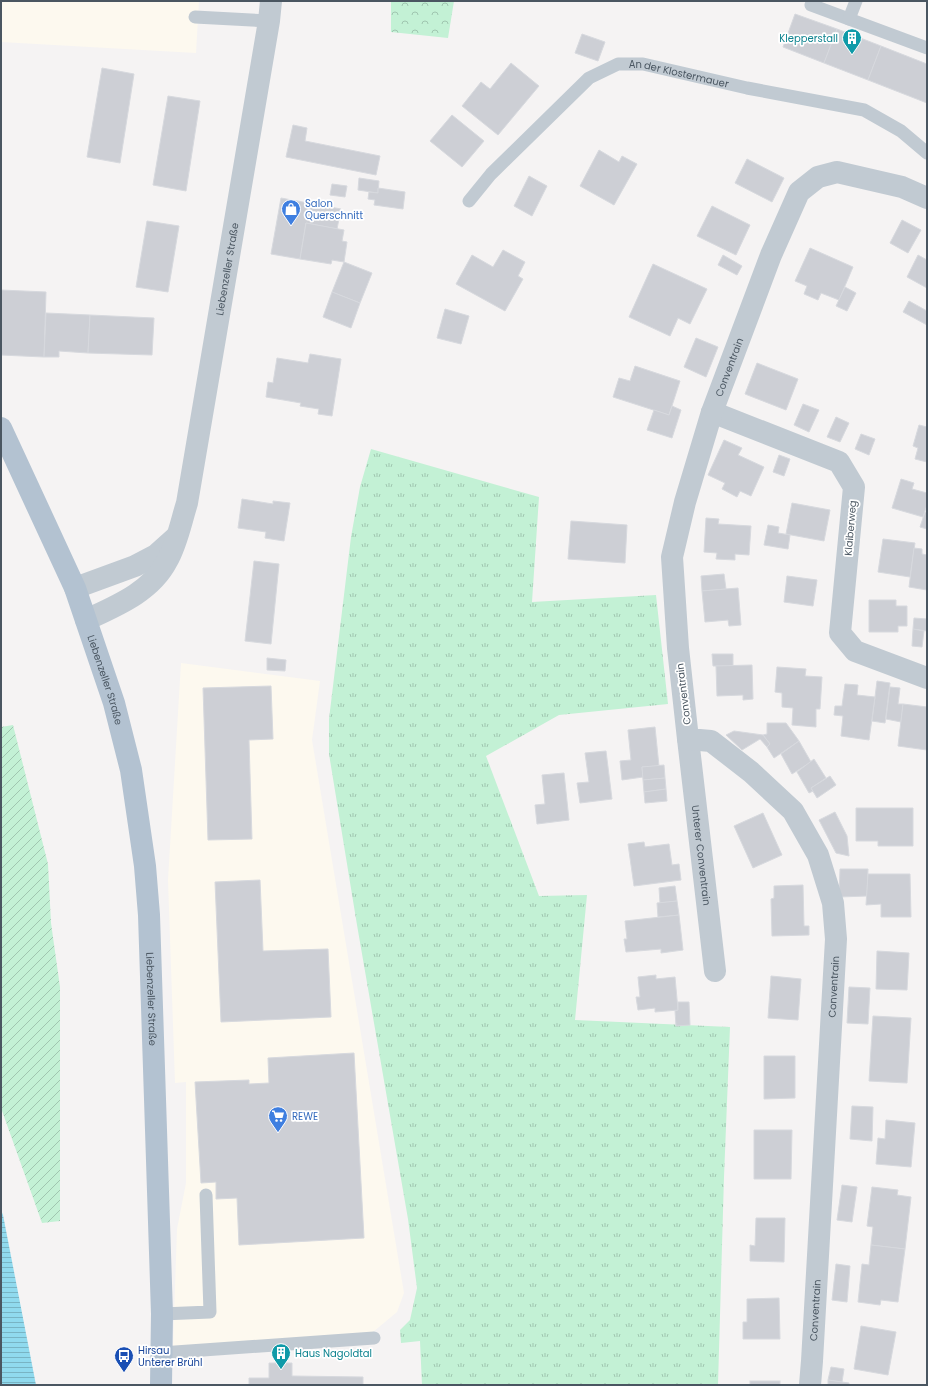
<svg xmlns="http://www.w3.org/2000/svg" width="928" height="1386" font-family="Poppins,sans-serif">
  <defs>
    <pattern id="grass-tufts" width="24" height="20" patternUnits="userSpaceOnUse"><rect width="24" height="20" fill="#c3f1d5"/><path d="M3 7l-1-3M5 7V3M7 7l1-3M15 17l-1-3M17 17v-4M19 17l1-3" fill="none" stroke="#a0c6b0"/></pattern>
    <pattern id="forest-crowns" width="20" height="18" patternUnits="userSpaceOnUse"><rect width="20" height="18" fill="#c3f1d5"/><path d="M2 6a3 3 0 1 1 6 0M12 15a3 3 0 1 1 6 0" fill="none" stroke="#a0c6b0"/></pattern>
    <pattern id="garden-furrows" width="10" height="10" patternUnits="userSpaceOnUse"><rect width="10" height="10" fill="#c3f1d5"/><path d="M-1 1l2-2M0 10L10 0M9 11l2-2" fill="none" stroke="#a0c6b0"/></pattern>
    <pattern id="water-rules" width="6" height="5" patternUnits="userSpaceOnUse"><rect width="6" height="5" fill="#90daee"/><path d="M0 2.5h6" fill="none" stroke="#78b4c4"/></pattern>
  </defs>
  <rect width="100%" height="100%" fill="#f5f3f3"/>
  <g fill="#fdf9ef">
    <path d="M1,1H199L196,53L1,42Z"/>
    <path d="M181,663L320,681L312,740L404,1293L397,1312L373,1332L173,1347L177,1229L186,1183V1082L175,1083L168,880Z"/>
  </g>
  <path fill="url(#grass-tufts)" d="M371,449L539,497L532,602L656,595L668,704L559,715L486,756L539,896L587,895L575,1020L730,1027L724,1177L718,1385H422L420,1341L401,1343L400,1330L410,1320L417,1288L408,1219L357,925L329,754V719L351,537L360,487Z"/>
  <path fill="url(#forest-crowns)" d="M391,1H454L448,38L391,32Z"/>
  <path fill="url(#garden-furrows)" d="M13,725L48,864L51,923L60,987V1221L42,1223L1,1108V727Z"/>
  <path fill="url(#water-rules)" d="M1,1210L3,1215L36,1385H1Z"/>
  <g fill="#cdcfd5" stroke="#d7d9de">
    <path d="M795,14L837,29L824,63L783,47Z"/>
    <path d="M837,29L881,46L868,80L824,63Z"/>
    <path d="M582,34L605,42L598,61L575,53Z"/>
    <path d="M881,46L927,64V103L868,80Z"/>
    <path d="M511,63L539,86L498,135L462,106L481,82L490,89Z"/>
    <path d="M102,68L134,74L120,163L87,157Z"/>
    <path d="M168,96L200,101L186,191L153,185Z"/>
    <path d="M452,115L484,141L462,167L430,141Z"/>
    <path d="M293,125L307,128L305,141L380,156L376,175L286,157Z"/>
    <path d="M599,150L619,162L622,156L637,164L614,205L580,186Z"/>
    <path d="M747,159L784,178L772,202L735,183Z"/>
    <path d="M529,176L547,186L532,216L514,206Z"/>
    <path d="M359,178L379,181L378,193L358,190Z"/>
    <path d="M332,184L347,186L345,197L330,195Z"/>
    <path d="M378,188L405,192L403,209L374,205L375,200L368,199L369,192L378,193Z"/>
    <path d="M281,198L341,209L337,229L306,223L300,259L271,254Z"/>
    <path d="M712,206L750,225L736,255L697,236Z"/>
    <path d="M902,220L921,230L908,253L890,243Z"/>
    <path d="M147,221L179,226L168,292L136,287Z"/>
    <path d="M306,223L344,230L342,241L347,242L344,262L332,260L331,264L300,259Z"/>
    <path d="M810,248L853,267L839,300L821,293L818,300L804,294L807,286L795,281Z"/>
    <path d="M503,250L525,262L518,276L523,279L505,311L456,284L472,255L493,267Z"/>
    <path d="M723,255L742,266L737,275L718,265Z"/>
    <path d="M918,255L927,260V288L907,277Z"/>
    <path d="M344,262L372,273L360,303L332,292Z"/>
    <path d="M653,264L707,289L690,324L678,318L670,336L629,317Z"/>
    <path d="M845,287L856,293L847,311L836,306Z"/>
    <path d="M1,290L46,292L44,357L1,355Z"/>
    <path d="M332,292L360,303L351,328L323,317Z"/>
    <path d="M909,301L927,311V325L903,312Z"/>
    <path d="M445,309L469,316L461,344L437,338Z"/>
    <path d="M46,313L90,315L88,353L59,351V357H44Z"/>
    <path d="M90,315L154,318L152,355L88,353Z"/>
    <path d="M696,338L718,347L706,377L684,367Z"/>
    <path d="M310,354L341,359L332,416L318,414L319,409L300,406L301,403L266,397L268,382L273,383L277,358L308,363Z"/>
    <path d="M757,363L798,379L786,410L745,394Z"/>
    <path d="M635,366L680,381L669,415L613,397L619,378L630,381Z"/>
    <path d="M803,404L819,410L809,432L794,425Z"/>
    <path d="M672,406L681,410L672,438L647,430L654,410L669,415Z"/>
    <path d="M836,417L849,423L840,442L827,437Z"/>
    <path d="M919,425L927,427V462L915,459L918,448L913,446Z"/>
    <path d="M861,434L875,439L869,455L855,449Z"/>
    <path d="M724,440L742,448L738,455L764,467L751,496L740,491L737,497L722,489L725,483L708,475Z"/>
    <path d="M779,455L790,459L784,476L773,472Z"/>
    <path d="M901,479L914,483L912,489L927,493V505L923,517L892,508Z"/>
    <path d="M242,499L273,504V501L290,503L284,541L265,538L266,532L238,528Z"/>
    <path d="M792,503L830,510L824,541L786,534Z"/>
    <path d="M925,512L927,513V529L920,527Z"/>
    <path d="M706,518L719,519L718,524L751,526L749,555L735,554V560L716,559L717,553L704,552Z"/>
    <path d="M571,521L627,525L625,563L568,559Z"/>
    <path d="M768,525L779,527L778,533L790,535L788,549L764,545Z"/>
    <path d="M883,539L915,543L910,577L878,572Z"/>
    <path d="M914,548L922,549V554L927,555V590L909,587Z"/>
    <path d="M254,561L279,564L271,644L245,641Z"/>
    <path d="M724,574L726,589L702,591L701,576Z"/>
    <path d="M787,576L817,580L813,606L784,602Z"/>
    <path d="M738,588L741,625L729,626L728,620L705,622L702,591Z"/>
    <path d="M869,600H896V606H907V626H898V632H869Z"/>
    <path d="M914,618L927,619V631L913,629Z"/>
    <path d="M913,629L924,631L922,647L912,646Z"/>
    <path d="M712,654H733V666H713Z"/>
    <path d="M267,658L286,660L285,671L267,670Z"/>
    <path d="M752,665L753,699L743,700V695L717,696L716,666Z"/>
    <path d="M777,667L806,669L805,676L822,677L820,709H816V727L792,725L793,708L782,707V693L775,692Z"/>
    <path d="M877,681L890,683L885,723L872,721Z"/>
    <path d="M845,684L858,685L857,695L875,697L869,740L841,736L843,716L834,715L835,706H842Z"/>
    <path d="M271,686L273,739L249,740L252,839L208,840L203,688Z"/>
    <path d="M890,687L900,688L898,704H903L901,722L886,719Z"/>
    <path d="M903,704L927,707V750L898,746Z"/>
    <path d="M767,723H786L799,741L774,758L767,747L770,744L763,735L767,734Z"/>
    <path d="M655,727L659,766L642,767L643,777L622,780L620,761L631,760L628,730Z"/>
    <path d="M734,731L763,735L770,744L767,747L760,739L742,750L726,735Z"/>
    <path d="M799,741L811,762L792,774L781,754Z"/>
    <path d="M606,751L612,799L580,803L577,783L589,782L585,753Z"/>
    <path d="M814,759L826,778L811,788L813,791L809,793L797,772Z"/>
    <path d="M664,765L665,778L643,780L642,767Z"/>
    <path d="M564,773L569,820L537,824L535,805L545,804L542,775Z"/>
    <path d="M830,776L836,785L817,798L811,788Z"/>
    <path d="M665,778L666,789L644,792L643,780Z"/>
    <path d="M666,789L667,801L645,803L644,792Z"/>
    <path d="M856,808H913V846H878V841H856Z"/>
    <path d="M835,812L847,836L849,856L836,853L819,820Z"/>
    <path d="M763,813L782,855L753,868L734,826Z"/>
    <path d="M644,842L645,847L669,844L672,865L679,864L681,880L634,886L628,844Z"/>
    <path d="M840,869H868L867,896L839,897Z"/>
    <path d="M868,874H910L911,917H881V904L866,905Z"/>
    <path d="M260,880L263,951L328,949L331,1017L221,1022L215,882Z"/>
    <path d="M803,885L804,926H809V935L772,936L771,899L774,898V886Z"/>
    <path d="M675,886L677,901L660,903L659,888Z"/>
    <path d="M677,901L679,915L658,917L657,903Z"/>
    <path d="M679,915L683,950L661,953V949L626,952L624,939H627L625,921Z"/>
    <path d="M877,951L909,953L907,990L876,989Z"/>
    <path d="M656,975V979L675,977L678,1010L655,1012V1008L638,1010L636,997H640L638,977Z"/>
    <path d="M771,976L801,979L798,1020L768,1018Z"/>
    <path d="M849,987L870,988L868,1024L847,1023Z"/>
    <path d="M678,1002H689L690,1025L676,1026L675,1011L678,1010Z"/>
    <path d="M873,1016L911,1018L907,1083L869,1081Z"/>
    <path d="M354,1053L364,1238L239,1245L237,1198L216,1199V1182L201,1183L195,1082L249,1080V1084L269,1083L268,1058Z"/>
    <path d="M764,1056H795V1098L764,1099Z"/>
    <path d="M852,1106L873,1107L872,1141L850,1139Z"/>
    <path d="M886,1120L915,1123L911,1167L876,1164L878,1138L885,1139Z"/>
    <path d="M754,1130H792L791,1179H754Z"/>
    <path d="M842,1185L857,1187L852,1222L837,1220Z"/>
    <path d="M872,1187L898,1190L897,1195L911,1197L905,1249L871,1245L873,1227L867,1226Z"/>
    <path d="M756,1218H785L784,1262L750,1261V1245L755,1246Z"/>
    <path d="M871,1245L905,1249L898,1302L881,1300L880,1305L858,1302L862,1264L869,1265Z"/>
    <path d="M836,1264L850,1266L847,1302L832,1300Z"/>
    <path d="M779,1298L780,1339H743V1322H747V1299Z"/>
    <path d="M861,1326L896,1332L888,1375L854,1369Z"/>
    <path d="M269,1363H292V1376L363,1377V1385H249V1378H269Z"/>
    <path d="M831,1367L844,1369L842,1382L828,1380Z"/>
    <path d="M828,1380L849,1383V1385H828Z"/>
    <rect x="750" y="1381" width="30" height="4"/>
  </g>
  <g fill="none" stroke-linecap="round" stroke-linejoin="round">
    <g stroke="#c1cad2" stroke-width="13">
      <path d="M811,5L927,48"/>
      <path d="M195,17L269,21"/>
      <path d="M849,19L856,1"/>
      <path id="s1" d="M469,201L491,174L589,78L618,64H643L747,88L864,110L901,131L927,153"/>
      <path d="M162,1314L210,1312L206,1195"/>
      <path d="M161,1353L374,1338"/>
    </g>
    <g stroke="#c1cad2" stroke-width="22">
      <path d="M712,412L839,462L854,487L840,633L855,651L927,678"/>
      <path d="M75,588L135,566L156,555L175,538"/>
      <path id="s2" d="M86,620C116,606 151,592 167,561C177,544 181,522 187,503L269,21L271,1"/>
      <path id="s3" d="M688,739L715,971"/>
      <path id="s4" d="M810,1385L812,1361L836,939L833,903L818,855L793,811L751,772L711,741L688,739L678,648L672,557L685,502L712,412L771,255L799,192L818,177L837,172L902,187L927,198"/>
    </g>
    <path stroke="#b3c2d1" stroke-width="22" id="s5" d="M1,428L75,588L114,703L131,770L145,866L149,915L162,1314L161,1385"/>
  </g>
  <defs>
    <symbol id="building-pin" viewBox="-11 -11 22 30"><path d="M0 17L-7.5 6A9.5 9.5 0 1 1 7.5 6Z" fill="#0f9aa8" stroke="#fff"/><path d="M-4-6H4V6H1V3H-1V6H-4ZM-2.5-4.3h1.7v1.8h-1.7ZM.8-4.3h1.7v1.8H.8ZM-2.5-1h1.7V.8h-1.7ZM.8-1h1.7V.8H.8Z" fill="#fff"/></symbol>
    <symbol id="shop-pin" viewBox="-11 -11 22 30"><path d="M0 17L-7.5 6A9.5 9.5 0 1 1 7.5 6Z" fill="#3f7fe0" stroke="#fff"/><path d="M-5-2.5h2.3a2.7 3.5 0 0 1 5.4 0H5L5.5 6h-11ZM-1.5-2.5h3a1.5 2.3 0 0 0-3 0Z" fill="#fff"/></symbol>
    <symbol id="supermarket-pin" viewBox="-11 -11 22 30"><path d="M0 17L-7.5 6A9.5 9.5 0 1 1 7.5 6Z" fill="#3f7fe0" stroke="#fff"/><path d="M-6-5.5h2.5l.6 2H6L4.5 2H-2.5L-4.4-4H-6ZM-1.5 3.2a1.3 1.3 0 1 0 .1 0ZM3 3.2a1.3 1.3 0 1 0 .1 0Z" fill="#fff"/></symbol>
    <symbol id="bus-pin" viewBox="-11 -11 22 30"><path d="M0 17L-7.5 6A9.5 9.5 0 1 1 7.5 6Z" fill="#1a4fb4" stroke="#fff"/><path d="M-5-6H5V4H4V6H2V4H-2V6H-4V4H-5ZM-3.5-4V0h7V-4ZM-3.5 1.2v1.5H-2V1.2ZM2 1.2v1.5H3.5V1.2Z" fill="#fff"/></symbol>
  </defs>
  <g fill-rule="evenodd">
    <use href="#building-pin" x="841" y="27" width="22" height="30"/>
    <use href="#shop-pin" x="280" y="198" width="22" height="30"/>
    <use href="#supermarket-pin" x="267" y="1105" width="22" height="30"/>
    <use href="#building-pin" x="270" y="1342" width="22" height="30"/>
    <use href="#bus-pin" x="113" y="1345" width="22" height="30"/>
  </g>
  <g text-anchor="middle" stroke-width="3.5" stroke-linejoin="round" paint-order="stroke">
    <g font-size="10" fill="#0d838f" stroke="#fff" text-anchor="end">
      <text x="838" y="42">Klepperstall</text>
      <text x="295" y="1357" text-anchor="start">Haus Nagoldtal</text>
    </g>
    <g font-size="10" fill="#4a5661" stroke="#fff">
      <text dy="4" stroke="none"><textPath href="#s1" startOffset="266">An der Klostermauer</textPath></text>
      <text dy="4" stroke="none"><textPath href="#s2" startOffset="401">Liebenzeller Straße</textPath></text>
      <text dy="4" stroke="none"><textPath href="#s4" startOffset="1096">Conventrain</textPath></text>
      <text transform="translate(850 528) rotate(-85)" y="4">Klaiberweg</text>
      <text dy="4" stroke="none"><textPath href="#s5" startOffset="273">Liebenzeller Straße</textPath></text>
      <text transform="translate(683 694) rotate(-97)" y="4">Conventrain</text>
      <text dy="4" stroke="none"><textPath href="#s3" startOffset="117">Unterer Conventrain</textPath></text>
      <text dy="4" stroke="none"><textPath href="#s4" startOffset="399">Conventrain</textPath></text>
      <text dy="4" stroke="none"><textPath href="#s5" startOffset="597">Liebenzeller Straße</textPath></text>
      <text dy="4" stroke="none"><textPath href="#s4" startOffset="75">Conventrain</textPath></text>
    </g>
    <g font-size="10" fill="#366cbe" stroke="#fff" text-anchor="start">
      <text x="305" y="207">Salon<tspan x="305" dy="12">Querschnitt</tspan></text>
      <text x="292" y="1120">REWE</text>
    </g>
    <g font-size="10" fill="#164399" stroke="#fff" text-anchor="start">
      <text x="138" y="1354">Hirsau<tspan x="138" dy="12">Unterer Brühl</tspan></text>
    </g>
  </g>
  <rect width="928" height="1386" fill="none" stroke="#4a5661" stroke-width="4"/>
</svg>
